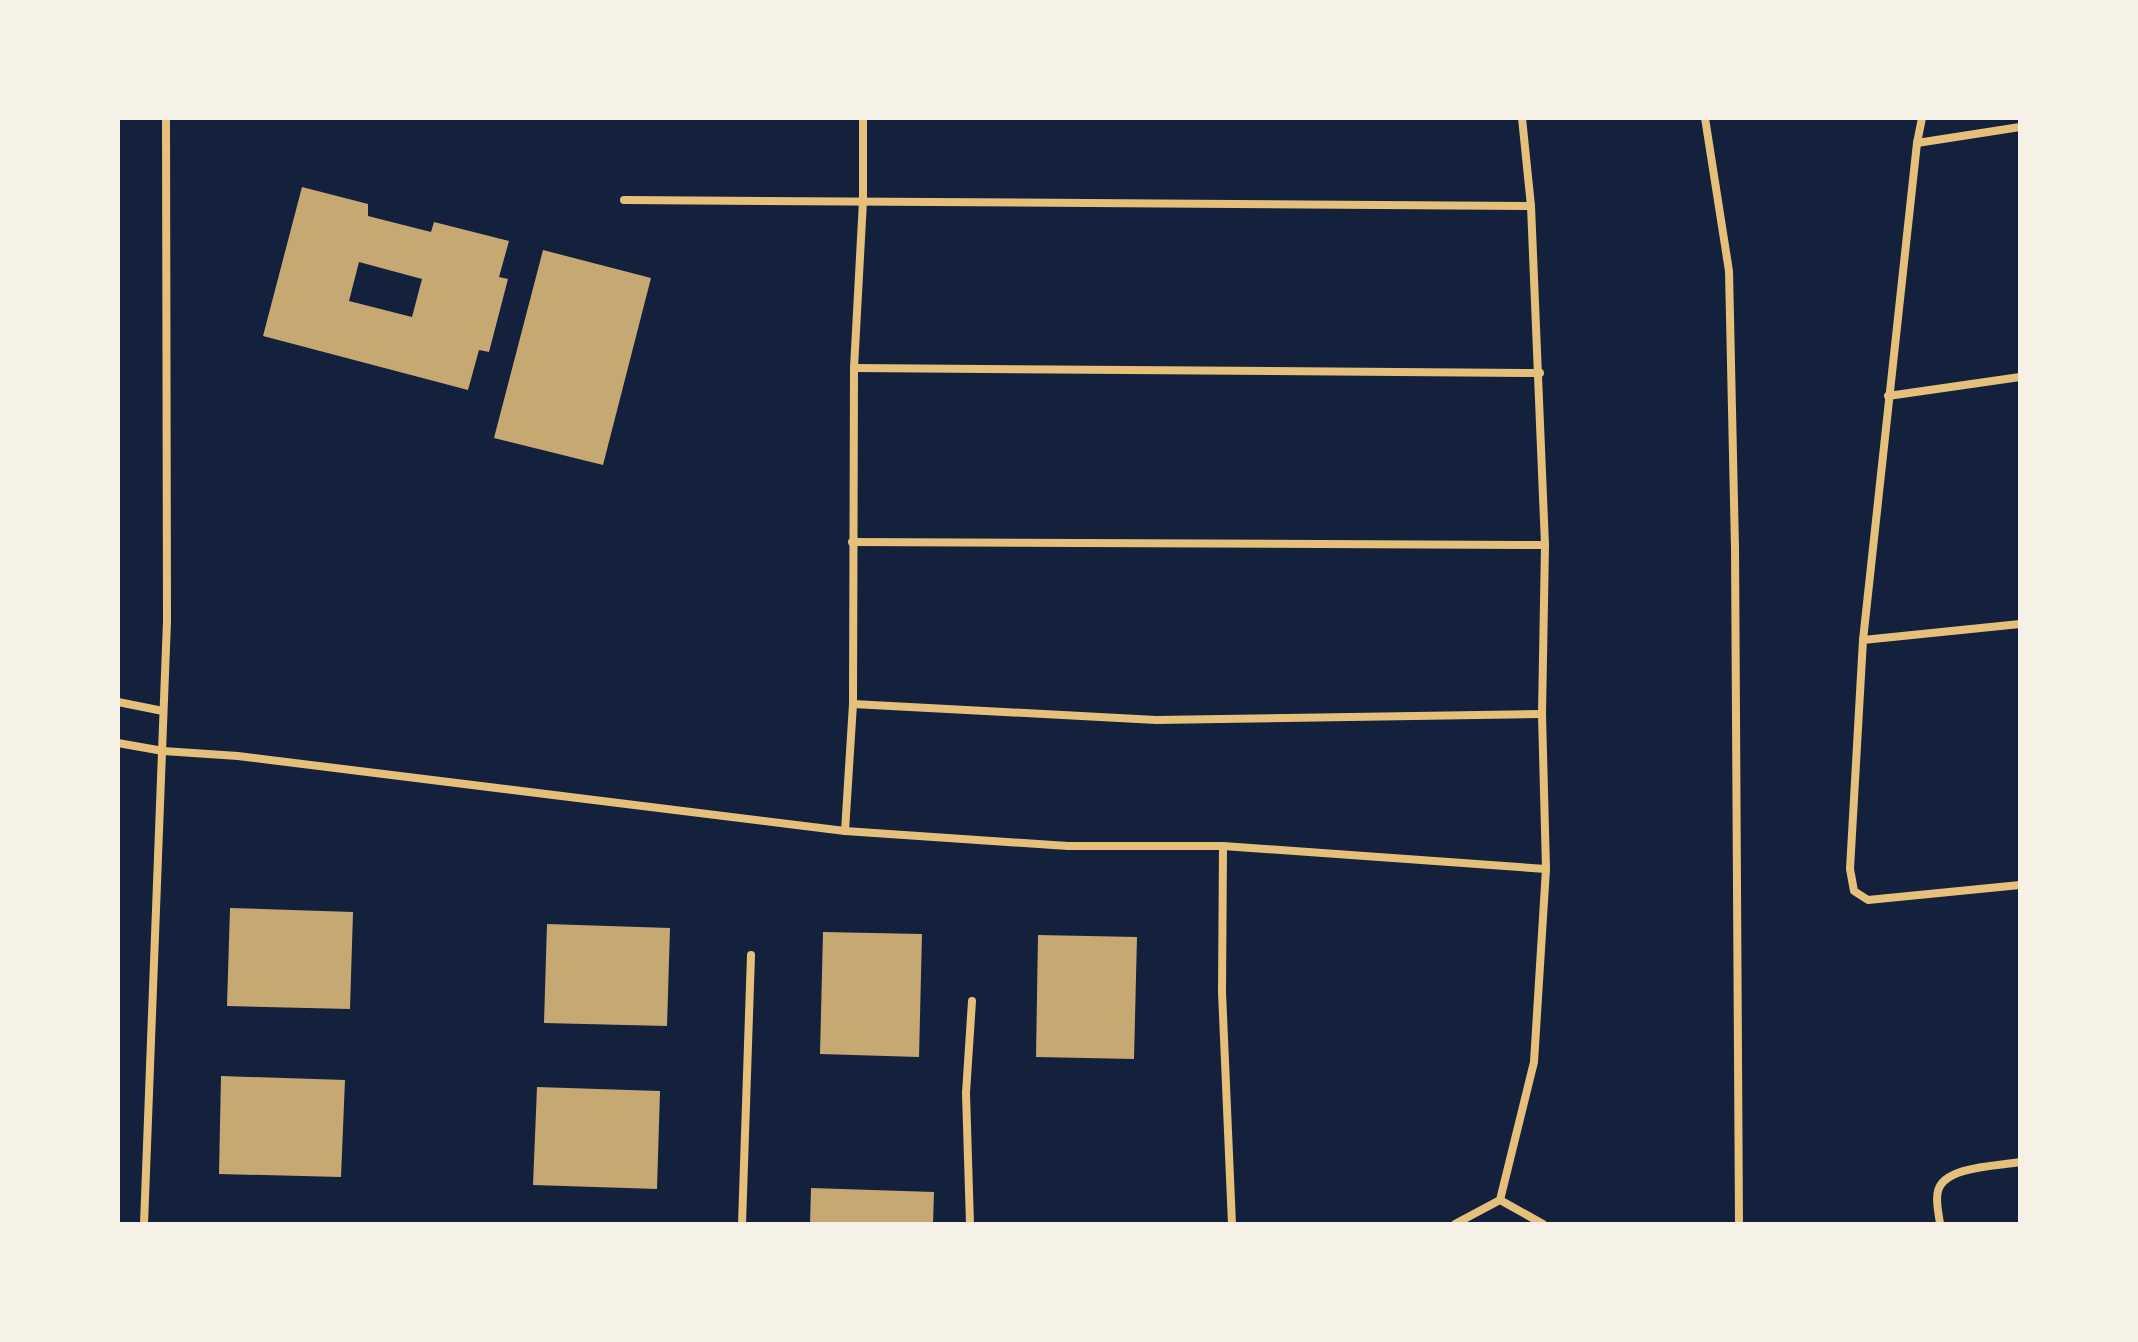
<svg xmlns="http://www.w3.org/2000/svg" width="2138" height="1342" font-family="Cabin,sans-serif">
  <rect width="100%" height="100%" fill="#14213d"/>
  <g fill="#c6a872" fill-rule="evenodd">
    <path d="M302,187L368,204V216L431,232L434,222L509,241L499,277L508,279L489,352L479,350L468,390L263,336ZM359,262L422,279L412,317L349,301Z"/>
    <path d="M543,250L651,278L603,465L494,438Z"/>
    <path d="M230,908L353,912L350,1009L227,1006Z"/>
    <path d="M547,924L670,928L667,1026L544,1023Z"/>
    <path d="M823,932L922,934L919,1057L820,1054Z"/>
    <path d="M1038,935L1137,937L1134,1059L1036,1057Z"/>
    <path d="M221,1076L345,1080L341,1177L219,1174Z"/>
    <path d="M537,1087L660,1091L657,1189L533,1185Z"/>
    <path d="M811,1188L934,1192L933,1224H810Z"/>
  </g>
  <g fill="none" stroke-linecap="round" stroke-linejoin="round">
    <g stroke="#e5c07b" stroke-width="8">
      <path d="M1705,118L1729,271L1735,548L1739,1224"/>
      <path d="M1922,118L1917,143L1863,640L1850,869L1854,891L1868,900L2020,885"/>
      <path d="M1917,143L2020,127"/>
      <path d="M624,200L1531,206"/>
      <path d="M854,368L1540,373"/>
      <path d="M1888,396L2020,377"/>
      <path d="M852,542L1545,545"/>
      <path d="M1863,640L2020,624"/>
      <path d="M118,702L163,711"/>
      <path d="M853,704L1156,720L1542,714"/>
      <path d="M118,743L163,751L238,756L845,831L1068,846H1223L1546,869"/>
      <path d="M845,831L853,704L854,368L863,201V118"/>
      <path d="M1223,846L1222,992L1232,1224"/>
      <path d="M1500,1200L1543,1224"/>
      <path d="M144,1224L167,621L166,118"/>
      <path d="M742,1224L751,955"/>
      <path d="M970,1224L966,1093L972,1001"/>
      <path d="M1455,1224L1500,1200L1534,1062L1546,869L1542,714L1545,545L1531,206L1522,118"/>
      <path d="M1940,1224C1939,1214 1935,1201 1938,1191C1944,1166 1998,1166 2020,1162"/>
    </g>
  </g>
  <rect width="2138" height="1342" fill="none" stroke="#f6f1e7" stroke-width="240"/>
</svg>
